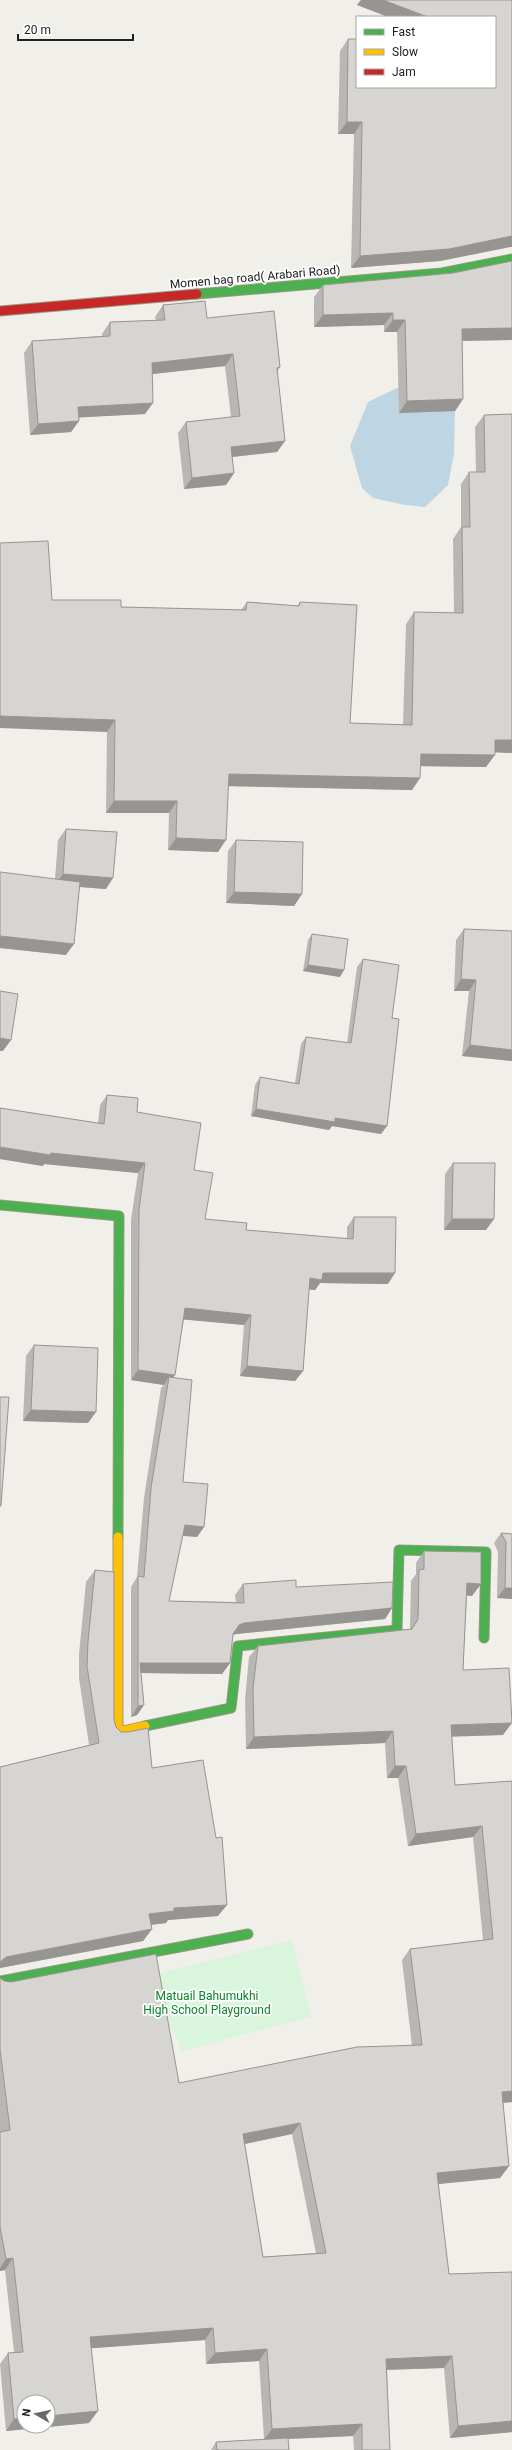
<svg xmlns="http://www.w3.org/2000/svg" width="512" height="2450" font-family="Roboto,sans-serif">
  <rect width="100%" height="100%" fill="#f0efea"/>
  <path fill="#d9f6dd" d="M292,1940L311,2017L182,2051L149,1976Z"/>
  <path fill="#bed5e3" d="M399,387L455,409L454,454L448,485L425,507L405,505L373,498L362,488L350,446L368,402Z"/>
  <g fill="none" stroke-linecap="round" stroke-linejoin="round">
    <defs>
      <g id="fast">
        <path d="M197,294L442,273L512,259"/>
        <path d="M0,1205L119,1216L118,1537"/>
        <path d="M145,1726L231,1708L238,1646L397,1630L399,1550L486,1552L484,1638"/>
        <path d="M0,1981L248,1934"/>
      </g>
      <path id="slow" d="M118,1537V1732L145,1726"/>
      <path id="jam" d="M0,311L197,294"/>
    </defs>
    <use href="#fast" stroke="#959b81" stroke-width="11"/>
    <use href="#slow" stroke="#959b81" stroke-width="11"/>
    <use href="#jam" stroke="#959b81" stroke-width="11"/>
    <use href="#fast" stroke="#4caf50" stroke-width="9"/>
    <use href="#slow" stroke="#ffc107" stroke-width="9"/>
    <use href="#jam" stroke="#c62828" stroke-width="9"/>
  </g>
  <g fill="#b9b7b4" fill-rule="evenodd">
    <path d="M361,0H512V247H510L440,261L351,268L354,134H338L340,51L348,39L495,87V17L357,5Z"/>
    <path d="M512,261V340L462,341L463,399L455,411L399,413L397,332H384V325L314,327V297L323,285L453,273Z"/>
    <path d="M163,305L207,318L280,367L277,372L285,441L277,452L232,457L234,473L226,485L184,489L178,433L186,422L231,417L225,366L152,374L145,414L78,417L79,421L71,432L30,435L24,353L32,341L102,336V334L110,322L156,320L155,317Z"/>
    <path d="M512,414V753L495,752L486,767L420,766V778L412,790L228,786L218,852L168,850L169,813H106L107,732L52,600L121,607L241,610L247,602L297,606L300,602L350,723L403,725L406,624L414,612L454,613L453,539L461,527V484L469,472H476L475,427L484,415Z"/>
    <path d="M66,829L106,889L80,887L66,955L0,948V872L55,879L58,840Z"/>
    <path d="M236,840L302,894L294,906L226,903L228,851Z"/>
    <path d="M464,929L512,1061L462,1056L469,991H454L456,940Z"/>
    <path d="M312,934L340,977L303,971L308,940Z"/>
    <path d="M363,959L392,1018L381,1134L332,1126L329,1130L251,1116L255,1085L260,1077L295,1083L301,1044L306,1037L347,1043L357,967Z"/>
    <path d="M107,1095L137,1112L194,1170L205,1219L246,1230L347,1239V1227L354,1217L388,1284L320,1283L315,1290L309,1289L303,1371L295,1381L240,1376L244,1325L184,1319L173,1378L183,1482L204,1527L197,1537L183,1536L169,1601L236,1602L235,1595L243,1584L296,1587L392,1608L385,1619L236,1634L233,1635L230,1663L222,1674L141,1673L144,1705L137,1715L131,1717V1587L137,1577L144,1498L161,1388L164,1385L131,1380V1220L138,1173L44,1164L43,1166L0,1159V1108L98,1123L100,1105Z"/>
    <path d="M453,1163L486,1230H444L445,1174Z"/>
    <path d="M34,1345L88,1423L23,1421L26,1356Z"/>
    <path d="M501,1533L512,1534V1599L497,1598L498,1552L494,1543Z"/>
    <path d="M424,1551L472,1596L467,1595L463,1670L503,1735L452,1736L455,1785L512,1781L503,2103L509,2166L500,2178L438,2184L449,2274L512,2272V2432L450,2438L444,2368L387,2370L390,2450H354L353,2436L288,2439L289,2450H211L216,2442L264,2439L259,2361L206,2364L205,2340L91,2348L89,2423L6,2431L0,2364L8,2353L14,2352L5,2270L0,2271V1978L179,2083L412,2046L402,1960L410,1949L483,1940L473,1837L408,1846L398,1778H387L385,1743L246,1749L245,1700L249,1657L258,1646L410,1629L411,1581L416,1574V1563ZM292,2134L316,2253L263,2257L245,2144Z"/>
    <path d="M95,1570L114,1720L116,1727L152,1768L218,1916L168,1920L166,1923L151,1925L152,1929L143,1941L0,1968V1767L89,1745L79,1678V1654L86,1582Z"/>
  </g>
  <g fill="#969592">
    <path d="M361,0H383L428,17H388L357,5Z"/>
    <path d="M347,122H362L354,134H338Z"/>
    <path d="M512,236V247H510L440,261L351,268L360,256Z"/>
    <path d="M393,313L384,325L314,327L323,315Z"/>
    <path d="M393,320H405L397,332H384Z"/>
    <path d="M512,328V340L453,341L462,329Z"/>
    <path d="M233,354L225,366L144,375L152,363Z"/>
    <path d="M463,399L455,411L399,413L407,401Z"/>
    <path d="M153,403L145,414L70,418L78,407Z"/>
    <path d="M79,421L71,432L30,435L38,424Z"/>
    <path d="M285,441L277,452L223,458L231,447Z"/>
    <path d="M234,473L226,485L184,489L192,478Z"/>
    <path d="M0,716L115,720L107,732L0,728Z"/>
    <path d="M495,740H512V753L487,752Z"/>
    <path d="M421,754L495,755L486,767L412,766Z"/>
    <path d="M229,774L420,778L412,790L220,786Z"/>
    <path d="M114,801H177L169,813H106Z"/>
    <path d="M176,838L226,840L218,852L168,850Z"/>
    <path d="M63,874L113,878L106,889L55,885Z"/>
    <path d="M234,892L302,894L294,906L226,903Z"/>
    <path d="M0,936L74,944L66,955L0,948Z"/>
    <path d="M308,965L344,970L340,977L303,971Z"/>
    <path d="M461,979L476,980L469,991H454Z"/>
    <path d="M0,1038L11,1040L3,1051H0Z"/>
    <path d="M470,1045L512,1050V1061L462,1056Z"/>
    <path d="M256,1109L335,1118L387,1126L381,1134L332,1126L329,1130L251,1116Z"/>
    <path d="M0,1147L145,1163L138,1173L44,1164L43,1166L0,1159Z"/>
    <path d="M452,1219H494L486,1230H444Z"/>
    <path d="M323,1273H395L388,1284L320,1283L315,1290L303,1289L310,1278Z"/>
    <path d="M185,1308L251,1315L244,1325L178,1319Z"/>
    <path d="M247,1366L303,1371L295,1381L240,1376Z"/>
    <path d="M138,1370L175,1375L168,1385L169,1377L164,1385L131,1380Z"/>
    <path d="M31,1410L96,1412L88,1423L23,1421Z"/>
    <path d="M185,1525L204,1527L197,1537L178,1535Z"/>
    <path d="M467,1583L481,1584L472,1596L459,1595Z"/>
    <path d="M505,1588H512V1599L497,1598Z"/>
    <path d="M392,1608L385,1619L236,1634L231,1636L239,1625L244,1623Z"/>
    <path d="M140,1663H230L222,1674L138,1673Z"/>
    <path d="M144,1705L137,1715L131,1717L138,1706Z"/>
    <path d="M512,1723L503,1735L443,1737L451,1725Z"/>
    <path d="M393,1731L385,1743L246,1749L254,1737Z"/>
    <path d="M395,1766H406L398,1778H387Z"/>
    <path d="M482,1826L473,1837L408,1846L416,1834Z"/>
    <path d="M227,1905L218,1916L168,1920L166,1923L141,1926L149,1914L174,1908Z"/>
    <path d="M152,1929L143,1941L0,1968V1962L6,1957Z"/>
    <path d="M512,2091V2102L494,2104L502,2092Z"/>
    <path d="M300,2123L292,2134L235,2146L243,2134Z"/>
    <path d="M509,2166L500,2178L428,2185L437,2173Z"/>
    <path d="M13,2258L5,2270L0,2271V2268L6,2259Z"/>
    <path d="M213,2328L205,2340L82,2349L90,2337Z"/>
    <path d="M267,2349L259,2361L206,2364L215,2353Z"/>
    <path d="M452,2356L444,2368L378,2370L386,2359Z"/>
    <path d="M98,2411L89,2423L6,2431L14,2419L24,2418V2426H48V2416Z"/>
    <path d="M512,2421V2432L450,2438L458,2426Z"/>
    <path d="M362,2424L353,2436L264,2440L272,2429Z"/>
  </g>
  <g fill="#d7d5d1" stroke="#969592" fill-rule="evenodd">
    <path d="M383,0H512V236L449,249L360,256L362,122H347L348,39H357V87H495V17H428Z"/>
    <path d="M512,261V328L462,329L463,399L407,401L405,320H393V313L323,315V285L453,273Z"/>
    <path d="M205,301L207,318L274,311L280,367L277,368L285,441L231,447L234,473L192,478L186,422L240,416L233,354L152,363L153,403L78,407L79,421L38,424L32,341L110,336V322L165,320L163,305Z"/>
    <path d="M512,414V740H495V755L421,754L420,778L229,774L226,840L176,838L177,801H114L115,720L0,716V543L48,541L52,600H121V607L246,610L247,602L299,606L300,602L357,605L350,723L412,725L414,612L463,613L462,527H470L469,472H485L484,415Z"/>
    <path d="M66,829L117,832L113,878L63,874Z"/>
    <path d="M236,840L303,842L302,894L234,892Z"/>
    <path d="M0,872L80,882L74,944L0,936Z"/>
    <path d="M464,929L512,931V1050L470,1045L476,980L461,979Z"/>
    <path d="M312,934L348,939L344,970L308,965Z"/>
    <path d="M363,959L399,965L392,1018L399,1019L387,1126L335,1118V1122L256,1109L260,1077L299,1084L306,1037L351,1043Z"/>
    <path d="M0,991L18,994L11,1040L0,1038Z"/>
    <path d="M107,1095L138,1098L137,1112L201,1123L194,1170L213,1173L205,1219L247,1223L246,1230L353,1239L354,1217H396L395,1273H323L322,1280L310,1278L303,1371L247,1366L251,1315L185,1308L175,1375L138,1370L139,1210L145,1163L51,1153L50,1155L0,1147V1108L104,1124Z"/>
    <path d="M453,1163H495L494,1219H452Z"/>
    <path d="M34,1345L98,1348L96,1412L31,1410Z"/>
    <path d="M169,1377L192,1380L183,1482L208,1484L204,1527L185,1525L169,1601L244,1603L243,1584L296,1580V1587L393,1582L392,1608L244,1623L239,1625L233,1634L230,1663H140L144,1705L138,1706V1576L144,1577L151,1488Z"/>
    <path d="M0,1397H9L1,1506H0Z"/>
    <path d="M501,1533L512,1534V1588H505L506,1542Z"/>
    <path d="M424,1551L481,1552V1584L467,1583L463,1670L509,1668L512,1723L451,1725L455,1785L512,1781V2091L502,2092L509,2166L437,2173L449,2274L512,2272V2421L458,2426L452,2356L386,2359L390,2450H362V2424L272,2429L267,2349L215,2353L213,2328L90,2337L98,2411L48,2416V2402H24V2418L14,2419L8,2353L23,2352L13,2258L6,2259L0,2227V2132L10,2130L0,2049V1978L4,1981L11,1982L156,1954L179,2083L357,2047L422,2045L410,1949L493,1939L482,1826L416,1834L406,1766H395L393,1731L254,1737L253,1688L258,1646L412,1629L418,1619L419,1570L424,1569ZM300,2123L326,2253L263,2257L243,2134Z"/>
    <path d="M95,1570L114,1572V1720L116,1727L121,1732H128L148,1728L152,1768L203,1760L216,1838L222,1837L227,1905L174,1908V1911L149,1914L152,1929L6,1957L0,1962V1767L99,1743L87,1666L88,1642Z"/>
    <path d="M288,2438L289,2450H217L216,2442Z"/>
  </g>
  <g text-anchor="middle" stroke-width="3.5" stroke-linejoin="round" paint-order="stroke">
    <g font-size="12" fill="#212121" stroke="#fff">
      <text transform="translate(255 277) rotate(-5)" y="4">Momen bag road( Arabari Road)</text>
    </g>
    <g font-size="12" fill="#098529" stroke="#fff">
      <text x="207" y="2000">Matuail Bahumukhi<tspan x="207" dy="14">High School Playground</tspan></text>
    </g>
  </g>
  <rect x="356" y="16" width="140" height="72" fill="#ffffff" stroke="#a6a6a6"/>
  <rect x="364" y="29" width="20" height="6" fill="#4caf50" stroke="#a6a6a6"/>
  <text x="392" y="36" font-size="12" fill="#212121">Fast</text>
  <rect x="364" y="49" width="20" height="6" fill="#ffc107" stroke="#a6a6a6"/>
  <text x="392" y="56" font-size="12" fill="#212121">Slow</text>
  <rect x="364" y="69" width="20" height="6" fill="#c62828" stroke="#a6a6a6"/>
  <text x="392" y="76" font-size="12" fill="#212121">Jam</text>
  <g transform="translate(36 2414) rotate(279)"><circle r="19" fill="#ffffff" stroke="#a6a6a6"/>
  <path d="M0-3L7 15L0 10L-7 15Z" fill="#696967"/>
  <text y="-6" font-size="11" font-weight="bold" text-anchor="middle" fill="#212121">N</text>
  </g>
  <path d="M18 34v6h115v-6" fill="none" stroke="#212121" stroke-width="2"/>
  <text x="24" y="34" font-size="12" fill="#212121" stroke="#ffffff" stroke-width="3" paint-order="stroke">20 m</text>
</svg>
